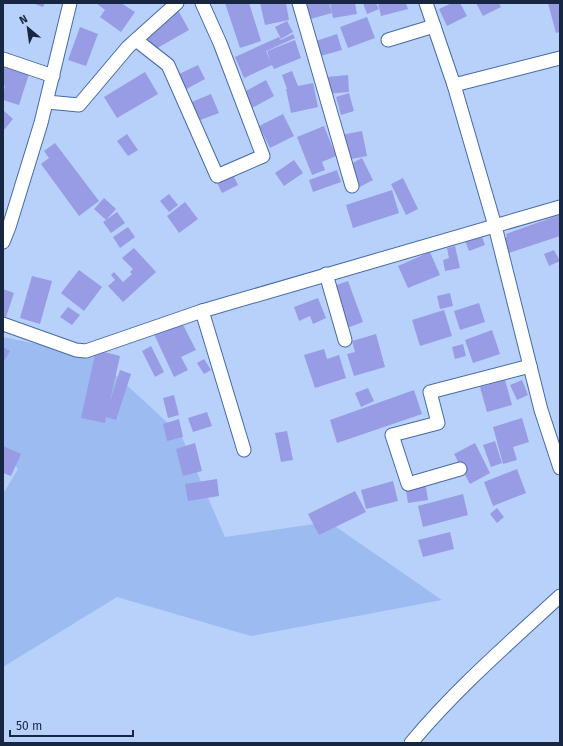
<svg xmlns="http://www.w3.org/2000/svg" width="563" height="746" font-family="'Fira Sans',sans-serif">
  <rect width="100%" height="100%" fill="#b8d1fa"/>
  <path fill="#9cbbf0" d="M3,337L95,356L181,435L225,537L329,522L442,600L251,636L117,597L3,667V494L18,469L3,450Z"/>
  <g fill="#979ce5">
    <path d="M32,3H45L43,7Z"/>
    <path d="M96,3H121L135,12L121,32L100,17L105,10Z"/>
    <path d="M225,3H249L261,41L240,48Z"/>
    <path d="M260,3H286L289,20L265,25Z"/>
    <path d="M302,3H329L332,13L307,20Z"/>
    <path d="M330,3H355L357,14L333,18Z"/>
    <path d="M363,3H376L379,9L367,14Z"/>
    <path d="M378,3H406L408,9L381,16Z"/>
    <path d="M452,3H460L467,16L447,26L439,9Z"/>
    <path d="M476,3H499L501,7L483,16Z"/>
    <path d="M548,3H560V32L556,33Z"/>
    <path d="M178,10L189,30L154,50L143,31Z"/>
    <path d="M367,17L375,38L348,48L340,27Z"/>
    <path d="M287,21L293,32L281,39L275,27Z"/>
    <path d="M80,27L98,34L86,66L68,60Z"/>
    <path d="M293,34L295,38L266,51L271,63L267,51L295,40L301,58L274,69L272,65L244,78L235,57L279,37L281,40Z"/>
    <path d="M337,34L342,50L317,57L313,42Z"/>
    <path d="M198,65L205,79L181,92L173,77Z"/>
    <path d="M3,66L29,74L19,105L3,100V94L5,86L3,85Z"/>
    <path d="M292,71L298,86L313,83L318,107L291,113L286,89H287L282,75Z"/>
    <path d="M145,72L158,94L117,118L104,97Z"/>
    <path d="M348,75L349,92L327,94L326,77Z"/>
    <path d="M266,80L274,96L252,108L244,92Z"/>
    <path d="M349,93L354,111L341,115L336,97Z"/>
    <path d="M211,94L219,113L195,122L187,104Z"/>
    <path d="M3,110L13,119L3,131Z"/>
    <path d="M283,114L294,136L270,148L259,126Z"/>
    <path d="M324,126L336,156L322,162L325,170L312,175L297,137Z"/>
    <path d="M362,131L367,156L341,161L336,136Z"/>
    <path d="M127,134L138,150L128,156L117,141Z"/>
    <path d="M55,143L99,201L79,216L41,164L49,158L44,151Z"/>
    <path d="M362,158L373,180L354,190L343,168Z"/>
    <path d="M294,160L303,173L284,186L275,173Z"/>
    <path d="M337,170L341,182L313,192L309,180Z"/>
    <path d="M231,171L238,185L222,193L215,179Z"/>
    <path d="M403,178L418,209L406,215L391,184Z"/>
    <path d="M392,190L399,213L353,228L346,205Z"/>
    <path d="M169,194L178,205L169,212L160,201Z"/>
    <path d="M104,198L116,209L106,220L117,212L125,223L111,233L103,222L106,220L94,209Z"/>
    <path d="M185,202L198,219L179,233L167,216Z"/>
    <path d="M559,215L560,218V236L506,254L501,239L507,237L506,234Z"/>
    <path d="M128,227L135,237L120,248L113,237Z"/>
    <path d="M481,234L485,245L469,251L465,241Z"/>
    <path d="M455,246L460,268L445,271L443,260L449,258L447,248Z"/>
    <path d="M134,248L156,272L123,302L108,286L115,280L111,275L114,272L123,282L132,274L130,272L133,269L122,258Z"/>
    <path d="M554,250L560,261L549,266L544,254Z"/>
    <path d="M430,252L440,275L408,288L398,266Z"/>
    <path d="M79,270L102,287L84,311L61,293Z"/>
    <path d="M32,276L52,281L40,324L20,318Z"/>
    <path d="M348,281L363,322L347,328L331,287Z"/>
    <path d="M3,289L14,293L6,317L3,316Z"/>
    <path d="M450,293L453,306L440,309L437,296Z"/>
    <path d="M318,298L326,318L313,324L310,316L299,321L294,307Z"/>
    <path d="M479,303L485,322L460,330L454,311Z"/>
    <path d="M68,307L80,315L72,325L60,317Z"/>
    <path d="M444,310L452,336L420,346L412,320Z"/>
    <path d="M181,321L196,350L181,357L188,370L174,377L154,334Z"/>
    <path d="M492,330L500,354L473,363L465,340Z"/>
    <path d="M376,334L385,367L354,376L347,354L355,352L352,341Z"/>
    <path d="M463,344L466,356L455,359L452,347Z"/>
    <path d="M151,346L164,372L155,377L142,351Z"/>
    <path d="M3,347L10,351L3,363Z"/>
    <path d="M324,349L327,359L339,355L346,378L315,388L304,355Z"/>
    <path d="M96,350L120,356L110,401L120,370L131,374L116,420L106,417L105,423L81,418Z"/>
    <path d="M204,359L211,370L204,374L197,363Z"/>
    <path d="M505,380L512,405L487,412L480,387Z"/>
    <path d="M522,380L528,395L517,400L510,385Z"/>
    <path d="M368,388L374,401L361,407L355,393Z"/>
    <path d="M414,390L422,414L337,443L330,420Z"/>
    <path d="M174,395L179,415L168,418L163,398Z"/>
    <path d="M207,412L212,426L193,432L188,418Z"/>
    <path d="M522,418L529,442L513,447L517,460L503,464L493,427Z"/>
    <path d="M179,419L183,437L167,441L163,424Z"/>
    <path d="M287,431L293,460L281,462L275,433Z"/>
    <path d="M495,441L502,463L491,467L483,445Z"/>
    <path d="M195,443L202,471L183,476L176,449Z"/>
    <path d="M475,443L490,473L470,484L454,454Z"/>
    <path d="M3,446L21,454L11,476L3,473Z"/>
    <path d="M517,469L526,493L493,506L484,482Z"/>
    <path d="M217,479L219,496L188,501L185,484Z"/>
    <path d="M393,481L398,501L366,509L361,490Z"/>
    <path d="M425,481L428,500L408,503L405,484Z"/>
    <path d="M355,491L366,512L319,535L308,514Z"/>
    <path d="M463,494L468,515L423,527L418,506Z"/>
    <path d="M497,508L504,517L497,523L490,514Z"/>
    <path d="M450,532L454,549L423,557L418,540Z"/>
  </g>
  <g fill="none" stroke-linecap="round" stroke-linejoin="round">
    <defs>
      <g id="minor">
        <path d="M299,3L352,186"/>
        <path d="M426,3L454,85L495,226L541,410L560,468"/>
        <path d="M136,40L168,65L217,176L263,156L220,43L202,3"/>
        <path d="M388,40L434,26"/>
        <path d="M3,59L53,76"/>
        <path d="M454,85L560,58"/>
        <path d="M47,102L79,105L128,47L177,3"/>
        <path d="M3,242L9,227L41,123L70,3"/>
        <path d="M326,274L345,340"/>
        <path d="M202,311L244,450"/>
        <path d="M3,324L76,350L86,351L202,311L560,207"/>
        <path d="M460,469L408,484L392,435L438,423L430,392L530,366"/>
        <path d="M411,743C456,689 509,643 560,596"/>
      </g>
    </defs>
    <use href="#minor" stroke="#466aa8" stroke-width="15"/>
    <use href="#minor" stroke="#fff" stroke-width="13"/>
  </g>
  <rect width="563" height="746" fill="none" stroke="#182741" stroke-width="8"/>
  <g transform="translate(28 28) rotate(331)" stroke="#b8d1fa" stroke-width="3" paint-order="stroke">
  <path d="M0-3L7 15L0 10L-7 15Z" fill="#182741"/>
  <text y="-6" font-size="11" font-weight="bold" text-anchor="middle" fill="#182741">N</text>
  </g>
  <path d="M10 730v6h123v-6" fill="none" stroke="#182741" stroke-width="2"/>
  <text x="16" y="730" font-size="12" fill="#182741" stroke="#b8d1fa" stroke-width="3" paint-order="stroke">50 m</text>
</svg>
